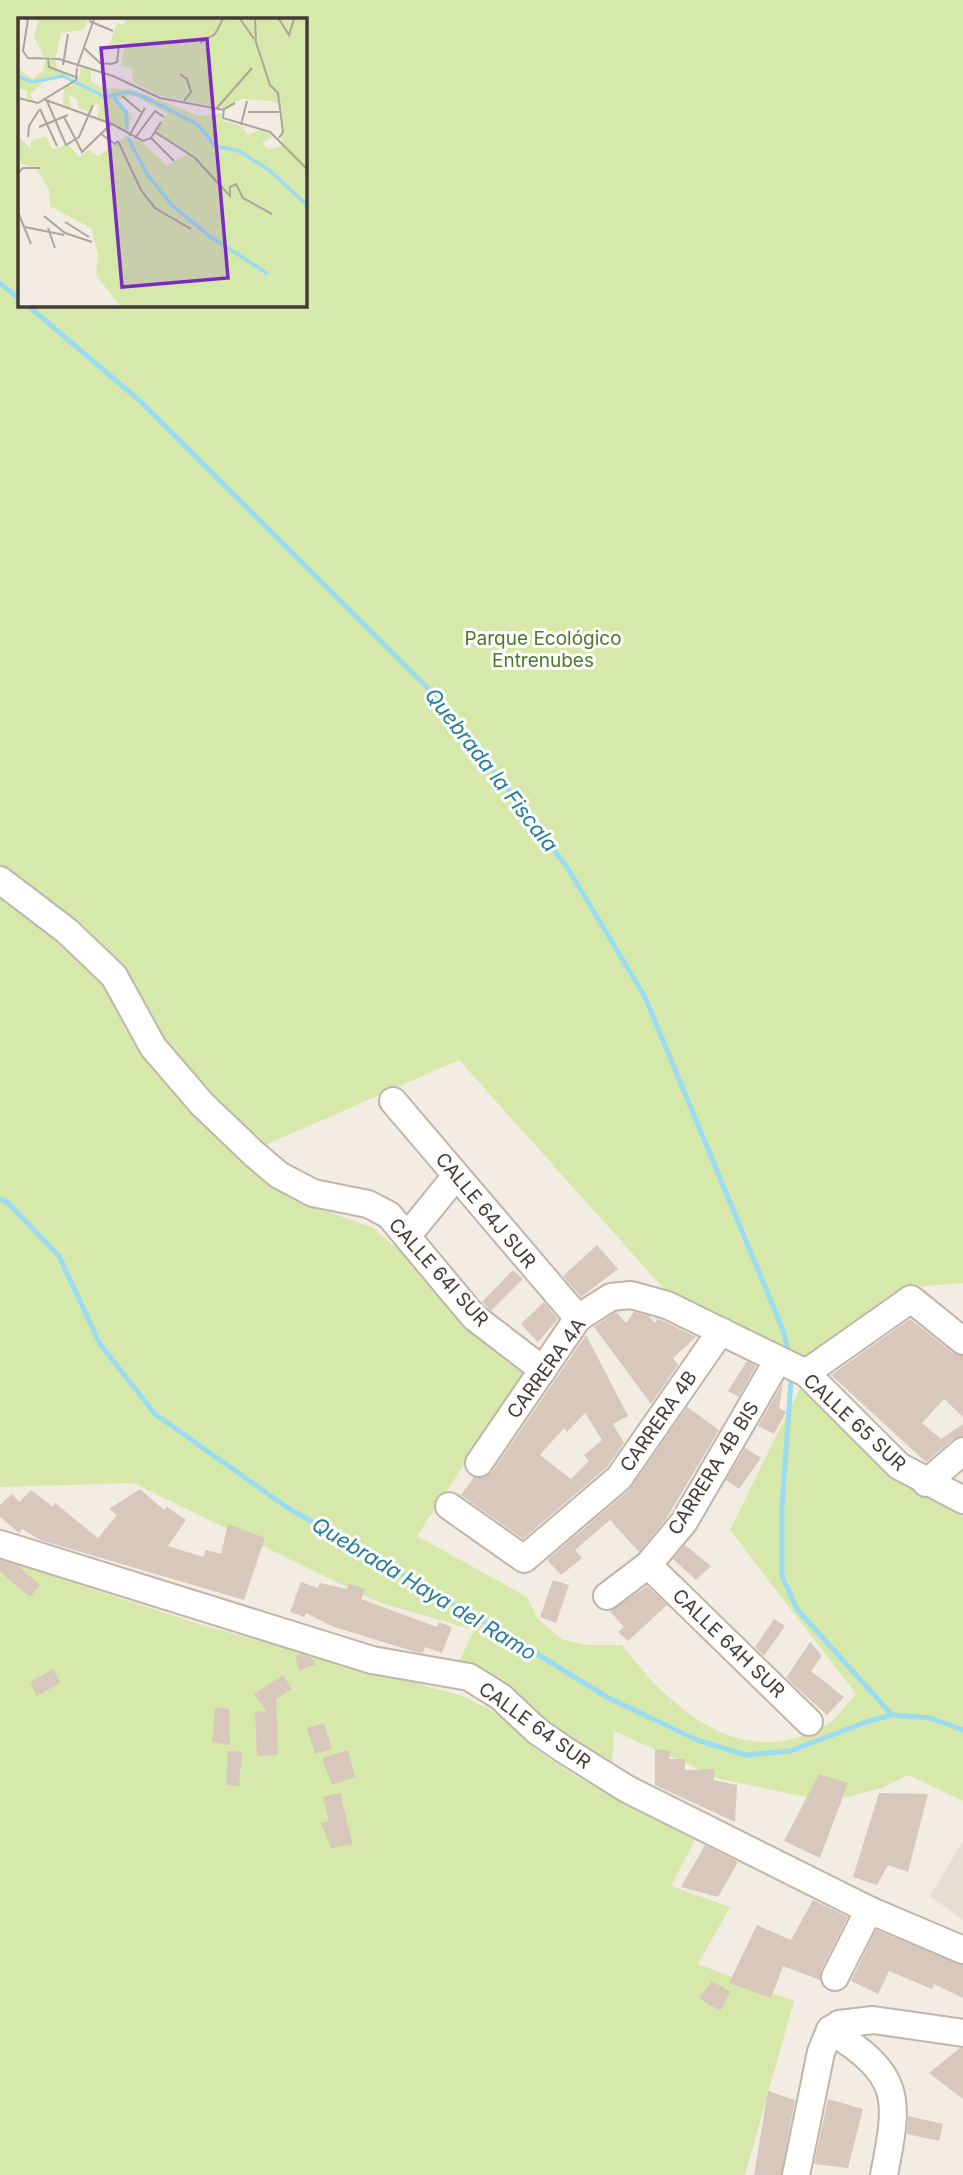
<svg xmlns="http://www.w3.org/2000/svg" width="963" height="2175" font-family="Inter,sans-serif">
  <rect width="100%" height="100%" fill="#f2ece3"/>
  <path fill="#e7ddd1" d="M963,1841V1920L930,1896Z"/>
  <g fill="#d6e9aa" fill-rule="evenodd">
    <path d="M0,0H963V1283L901,1288L801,1360L665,1290L459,1060L238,1157L287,1197L373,1228L416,1265L450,1309L526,1371L417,1536L527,1597L538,1619L563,1640L588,1645H622C671,1709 742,1774 826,1725C837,1719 847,1704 856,1694L730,1530L800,1388L901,1482L963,1513V1801L908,1775L882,1788L847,1797L811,1798L720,1779L614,1731L612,1765L458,1664L474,1630L378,1602L133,1483L0,1487ZM19,19H304V304H19Z"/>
    <path d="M0,1559L205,1626L463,1696L502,1716L535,1749L577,1777L695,1840L671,1886L730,1907L698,1964L794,2001L745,2175H0Z"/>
  </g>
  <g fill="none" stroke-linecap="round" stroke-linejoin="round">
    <g stroke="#9cdcf3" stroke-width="5">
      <path d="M0,283L19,299"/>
      <path d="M26,304L140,401L441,701L567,867L645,997L783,1330L789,1354"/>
      <path d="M0,1199L7,1202L59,1256L100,1344L155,1414L285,1506L511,1638L607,1697L697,1740L745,1755L790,1751L866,1722L892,1715L930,1718L963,1730"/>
      <path d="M791,1381L782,1506V1576L797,1609L892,1715"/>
    </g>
  </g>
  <g fill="#d7c8bb" fill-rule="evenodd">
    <path d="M597,1245L618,1269L581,1297L563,1276Z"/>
    <path d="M513,1270L523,1279L491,1311L482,1302Z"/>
    <path d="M544,1302L558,1319L538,1342L521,1324Z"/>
    <path d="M616,1312L626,1323L634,1312L649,1316L655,1323L657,1319L661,1320L696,1337L673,1358L678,1365L651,1404L594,1327Z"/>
    <path d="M910,1319L953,1353L963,1356V1417L944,1399L922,1423L941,1439L963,1424V1436L953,1439L926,1462L831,1375Z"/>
    <path d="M586,1335L628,1416L613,1424L624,1443L607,1467L523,1539L461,1495L474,1477H485L492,1472ZM585,1413L602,1440L584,1455L589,1461L571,1479L540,1455L564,1428L567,1432Z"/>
    <path d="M747,1361L756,1366L739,1397L728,1391Z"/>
    <path d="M783,1383L779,1408L786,1412L774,1434L758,1426Z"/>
    <path d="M687,1407L719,1430L666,1519L639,1552L610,1520L575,1550L582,1558L561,1575L547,1560L629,1490Z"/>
    <path d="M745,1448L761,1458L739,1489L726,1480Z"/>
    <path d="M140,1489L164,1510L167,1507L186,1520L168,1546L203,1557L206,1550L221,1554L228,1524L265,1538L244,1600L40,1540L22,1529L19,1533L0,1517V1505L12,1494L19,1502L31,1490L52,1506L55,1503L98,1538L117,1515L109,1509Z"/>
    <path d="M685,1545L711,1566L696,1580L673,1559Z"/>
    <path d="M0,1560L18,1566L40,1585L30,1597L0,1572Z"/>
    <path d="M553,1580L569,1585L556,1623L540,1617Z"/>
    <path d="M301,1582L318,1588L320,1583L347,1589L348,1583L365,1589L361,1599L437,1627L439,1622L452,1627L442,1653L425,1647L423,1653L416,1652L334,1627L306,1613L304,1617L290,1612Z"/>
    <path d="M647,1586L667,1605L628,1641L618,1632L624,1627L610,1611Z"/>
    <path d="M774,1619L785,1626L764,1656L755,1647Z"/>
    <path d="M810,1642L822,1656L811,1671L844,1697L827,1715L786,1678Z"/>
    <path d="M301,1654L312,1658L315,1665L299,1670L295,1656Z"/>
    <path d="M53,1669L60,1683L37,1696L30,1682Z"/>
    <path d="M283,1675L292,1689L276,1699L278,1755L257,1756L255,1711L267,1712L254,1694Z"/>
    <path d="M215,1708L229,1709L230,1745L212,1742Z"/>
    <path d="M324,1723L332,1749L315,1754L307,1728Z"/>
    <path d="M655,1749L670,1751L669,1759H685V1770L715,1769L714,1780L737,1785L735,1822L655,1785Z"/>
    <path d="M348,1750L355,1777L332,1785L322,1758Z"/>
    <path d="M228,1751L242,1752L239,1786L226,1785Z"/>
    <path d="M819,1774L848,1783L820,1858L784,1841Z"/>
    <path d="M340,1793L353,1844L331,1848L321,1823L329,1821L323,1797Z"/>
    <path d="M879,1793L928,1794L908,1872L888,1865L877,1885L853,1877Z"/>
    <path d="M705,1845L738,1862L718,1897L681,1887Z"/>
    <path d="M813,1900L848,1917L821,1970L820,1980L783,1966L771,1998L729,1983L757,1925L791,1940Z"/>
    <path d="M876,1930L963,1965V1998L934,1984L932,1989L889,1971L878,1994L851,1981Z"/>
    <path d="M712,1981L730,1992L720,2011L699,1998Z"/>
    <path d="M960,2048H963V2099L929,2073Z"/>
    <path d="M768,2091L795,2100L781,2175H754Z"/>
    <path d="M828,2099L863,2109L848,2168L814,2164Z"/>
    <path d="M908,2116L943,2124L939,2141L907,2134Z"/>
  </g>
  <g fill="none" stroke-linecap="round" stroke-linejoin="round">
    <defs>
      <g id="minor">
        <path d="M0,880L67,931L114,976L153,1047L202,1104L253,1153L279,1175L313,1193L368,1204L389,1215L474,1317L543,1370"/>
        <path d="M393,1101L578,1318"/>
        <path d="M408,1235L456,1176"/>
        <path d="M806,1373L911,1299L963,1341"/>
        <path d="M479,1463L578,1318L611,1297L631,1295L667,1305L806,1373L899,1466L963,1500"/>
        <path d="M926,1483L963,1451"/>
        <path d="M449,1506L524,1559L619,1478L721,1331"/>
        <path d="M0,1544L372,1660L469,1677L501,1697L537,1731L563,1749L627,1789L869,1910L963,1950"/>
        <path d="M648,1565L809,1722"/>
        <path d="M607,1596L648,1565L684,1522L778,1360"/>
        <path d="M835,1977L869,1910"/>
        <path d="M830,2030C903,2076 899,2098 884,2175"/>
        <path d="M796,2175L821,2052L830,2030L839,2024L873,2020L963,2033"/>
      </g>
    </defs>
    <use href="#minor" stroke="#c1b5a9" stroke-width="30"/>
    <use href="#minor" stroke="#fff" stroke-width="26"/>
  </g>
  <g text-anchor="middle" stroke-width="6" stroke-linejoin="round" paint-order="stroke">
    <g font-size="19" fill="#507825" stroke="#fff">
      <text x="543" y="645">Parque Ecológico<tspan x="543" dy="22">Entrenubes</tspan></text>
    </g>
    <g font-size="19" fill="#443b33" stroke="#fff">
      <text transform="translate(486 1210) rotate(50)" y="7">CALLE 64J SUR</text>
      <text transform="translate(439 1272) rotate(48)" y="7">CALLE 64I SUR</text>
      <text transform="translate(546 1368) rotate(-54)" y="7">CARRERA 4A</text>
      <text transform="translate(658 1421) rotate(-55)" y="7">CARRERA 4B</text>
      <text transform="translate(855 1422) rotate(43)" y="7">CALLE 65 SUR</text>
      <text transform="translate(713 1468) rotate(-58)" y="7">CARRERA 4B BIS</text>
      <text transform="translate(729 1643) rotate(44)" y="7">CALLE 64H SUR</text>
      <text transform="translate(535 1725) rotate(36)" y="7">CALLE 64 SUR</text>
    </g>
    <g font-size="21" font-style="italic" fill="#257b9c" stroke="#fff">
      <text transform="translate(491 770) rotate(52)" y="7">Quebrada la Fiscala</text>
      <text transform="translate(424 1589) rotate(31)" y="7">Quebrada Haya del Ramo</text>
    </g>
  </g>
  <g transform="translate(18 18)">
    <rect width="289" height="289" fill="#f2ece3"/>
    <path d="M21,1H71L65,12L43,15L38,39H26L16,19ZM108,1H289V288H102L78,257L80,237L73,210L32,188L31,172L19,151L0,144V118L13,131V123L28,118L34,131L50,127L62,139L70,132L80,138L108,118L124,124L149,148L172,135L138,114L149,95L115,77L99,82L114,99L108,115L79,99L82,87L75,86L72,94L61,90L59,81L50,76L53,90L45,87L46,68L61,60L62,51L67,50L73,52V63L84,70L113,71L181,98L204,95V102L225,109L230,117L243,112L256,118L244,125L250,131L264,128L263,88L253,83L223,81L205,90L142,78L115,64L114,51L103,47L107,25L91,27L99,5L105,7ZM38,42V52L56,61L40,59L26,64L12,76L16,82L8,80L10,73L0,70V50L14,61L25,53L27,43Z" fill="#d6e9aa"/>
    <path fill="none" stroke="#9cdcf3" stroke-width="3.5" d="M0,58L14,64L45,58L87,79L111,74L126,79L179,106L197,128L221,133L251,152L289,187M96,80L108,94L109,112M110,120L129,156L154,187L190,217L250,256"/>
    <path fill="none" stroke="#aca59d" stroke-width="2" d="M10,1L5,33L10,40L41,41L95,58L142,80L206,92M222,1L236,21M237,1L238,24L252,67L260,75L265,114L261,120M261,1L271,17L276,1M71,3L95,13M182,25L197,16L205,1M65,29L82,45L94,46L99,44L101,27M30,41L31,49L60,60M45,47L50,16M59,49L76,1M162,56L169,61L173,74L166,83M104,78L123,94M0,80L20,85L58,62L59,50M25,81L94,106L125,123L133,120L143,104M29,83L48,127L61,119L75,87M217,85L206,91L205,100L252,114L289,151M22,91L39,128M198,91L234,50M230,94H261M46,99L64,134L93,106M223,107L229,83M21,109L50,97M137,114L177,140L212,178V169L218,166L225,180L254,196M83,116L97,126L100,123M111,118L127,90M10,119L11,108L21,92M117,120L137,93L146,99M133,120L156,143M100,123L123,172L137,190L173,211M0,155L5,150H22M0,194L13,226M26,198L47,215L74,224M47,204L71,219M7,209L46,217M30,210L37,230M0,235V263"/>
    <path fill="#7b2cbf" fill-opacity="0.15" stroke="#7b2cbf" stroke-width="3.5" d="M189,21L210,260L104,269L83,30Z"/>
    <rect width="289" height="289" fill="none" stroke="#443b33" stroke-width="3.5"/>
  </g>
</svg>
